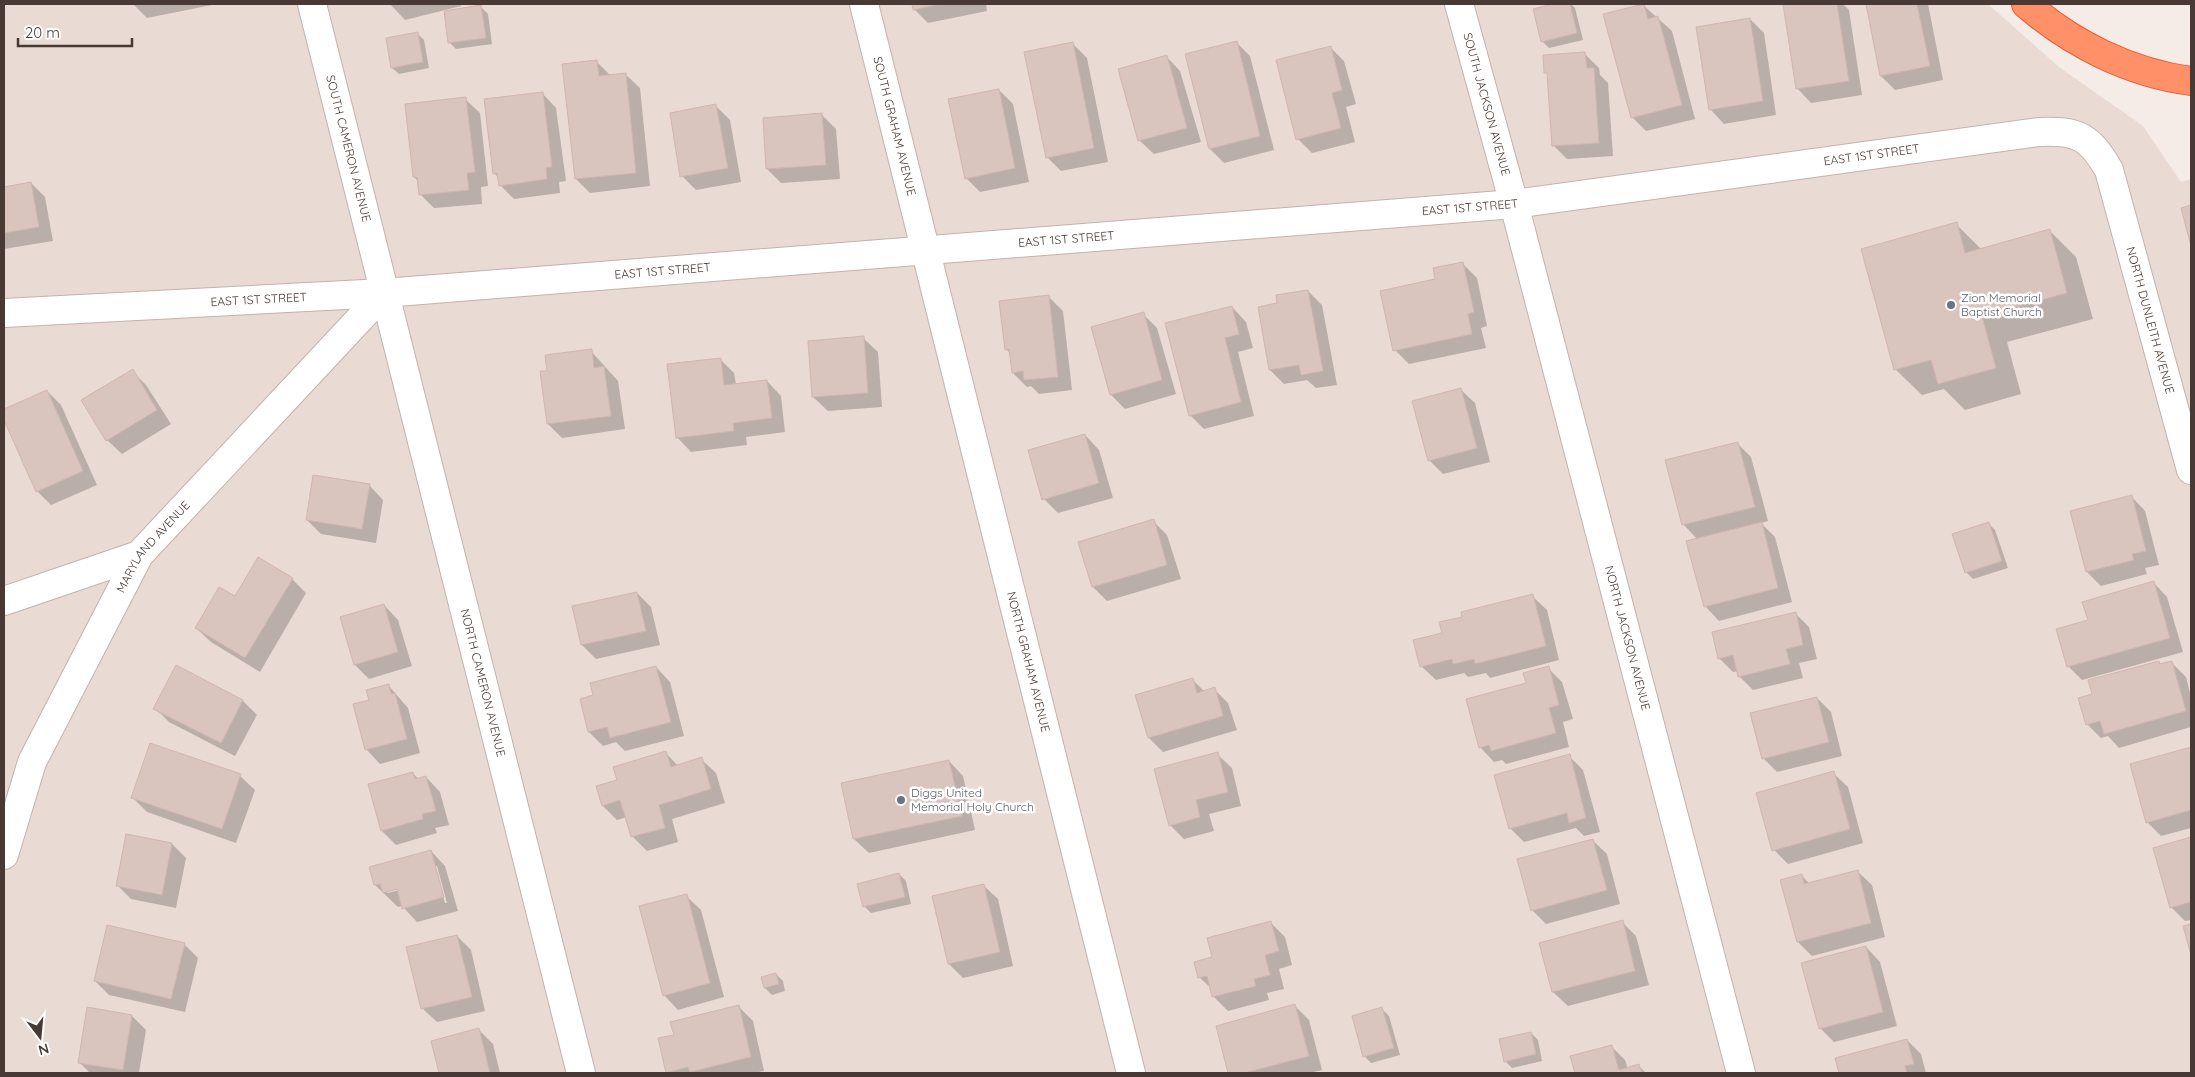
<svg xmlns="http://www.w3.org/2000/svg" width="2195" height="1077" font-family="Quicksand,sans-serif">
  <rect width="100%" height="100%" fill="#f5ebe7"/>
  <path fill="#e9dad4" d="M4,4H1988L2059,67L2143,126L2181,182L2191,179V1073H4Z"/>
  <g fill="#0003" fill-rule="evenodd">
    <path d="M133,4H211L212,5L147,18Z"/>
    <path d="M390,4H461V6L405,20Z"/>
    <path d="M913,4H986L987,11L928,23L914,9Z"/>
    <path d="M1558,4H1571L1575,8L1583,40L1549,48L1542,41L1534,10Z"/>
    <path d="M1785,4H1843L1849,10L1862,95L1811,103L1797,88Z"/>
    <path d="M1867,4H1928L1943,80L1895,90L1881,76Z"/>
    <path d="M1643,5L1672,31L1695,119L1646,131L1632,117Z"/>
    <path d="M481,7L488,14L492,44L456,49L449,42Z"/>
    <path d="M1750,19L1764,33L1776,115L1724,124L1710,109Z"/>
    <path d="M417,33L424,40L429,68L399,74L392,68Z"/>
    <path d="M1236,42L1250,56L1274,150L1224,163L1210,149Z"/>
    <path d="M1073,44L1087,58L1108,162L1061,171L1047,157Z"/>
    <path d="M1330,47L1344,61L1356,104L1346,107L1355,142L1312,153L1298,139Z"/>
    <path d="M1585,54L1599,68L1600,75L1608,83L1613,156L1567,159L1553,145L1549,76L1545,72Z"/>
    <path d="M1166,56L1180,71L1201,142L1154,154L1139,140Z"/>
    <path d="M597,62L611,76L625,74L640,88L650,186L590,193L576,179Z"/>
    <path d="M999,90L1013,104L1029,182L980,192L966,178Z"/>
    <path d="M542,93L556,108L566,181L559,182L560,193L514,199L500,185L499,178L494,173Z"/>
    <path d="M465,99L480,113L488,186L481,187L482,204L434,208L420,194L419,182L414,177Z"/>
    <path d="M716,106L730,120L741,182L696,190L682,176Z"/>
    <path d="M822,115L836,129L840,179L781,183L767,169Z"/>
    <path d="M31,183L45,197L53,241L4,249V188Z"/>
    <path d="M1956,224L1981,249L2050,231L2076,257L2093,319L2007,342L2021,394L1965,410L1944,389L1922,395L1895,369Z"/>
    <path d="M1463,264L1477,278L1487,326L1481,328L1486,348L1409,364L1395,350L1437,280Z"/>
    <path d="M1308,291L1322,305L1337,385L1316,388L1307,380L1284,384L1270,370L1279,304Z"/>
    <path d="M1049,297L1063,311L1072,390L1039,394L1031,386L1027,387L1013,373L1011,354L1006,349Z"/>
    <path d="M1232,307L1246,322L1253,348L1238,352L1254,416L1204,429L1190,415Z"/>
    <path d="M1143,314L1157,328L1176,394L1125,409L1111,395Z"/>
    <path d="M863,338L878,352L882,407L828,411L813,397L809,342Z"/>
    <path d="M591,351L618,381L625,429L562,438L548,424V372Z"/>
    <path d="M720,359L734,373L736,385L767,381L781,396L785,432L746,437L747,445L691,452L677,437Z"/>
    <path d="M132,371L146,385L171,424L122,454L107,440Z"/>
    <path d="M1460,389L1475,403L1490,462L1443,474L1429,460Z"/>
    <path d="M47,391L61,405L97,485L51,505L37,491L4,417V410Z"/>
    <path d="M1085,435L1099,450L1113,498L1058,513L1044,499Z"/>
    <path d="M1737,443L1751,457L1768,521L1761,523L1775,537L1792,602L1719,621L1705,606L1698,540L1684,525L1667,461Z"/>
    <path d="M369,485L383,500L376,543L321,534L307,520Z"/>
    <path d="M2131,496L2145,511L2159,565L2145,568L2147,574L2101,586L2087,572Z"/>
    <path d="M1153,521L1167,535L1181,579L1107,601L1093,587Z"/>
    <path d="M1989,524L1995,530L2008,568L1973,579L1966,572Z"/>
    <path d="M292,579L306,593L260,672L211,642L196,628Z"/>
    <path d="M2153,582L2167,597L2183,652L2082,680L2068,666L2089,621Z"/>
    <path d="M637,593L651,607L660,645L596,659L582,645Z"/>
    <path d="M1532,596L1547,610L1559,660L1490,678L1486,673L1468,677L1464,673L1436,680L1421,666L1463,617Z"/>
    <path d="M384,605L398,620L412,666L369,679L355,665L341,618Z"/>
    <path d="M1795,613L1809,627L1817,659L1799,663L1803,678L1753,690L1739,676L1738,671L1733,672L1719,658Z"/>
    <path d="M2159,662L2162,665L2171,662L2186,677L2191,697V727L2119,748L2108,736L2101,738L2087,724L2094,695Z"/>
    <path d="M176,667L243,701L257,715L235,756L169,722L155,708Z"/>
    <path d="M656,667L670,682L684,736L625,751L616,742L603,746L589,732L581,700L594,696Z"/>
    <path d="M1548,668L1562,682L1573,719L1563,722L1569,747L1506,764L1502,760L1494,762L1480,747L1528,683Z"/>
    <path d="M1193,680L1205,692L1214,689L1228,703L1237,730L1163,752L1149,738Z"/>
    <path d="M388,685L408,708L420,753L380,764L366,749L370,700Z"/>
    <path d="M1817,698L1831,712L1842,756L1777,772L1763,758Z"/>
    <path d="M151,745L240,776L255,790L236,843L147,812L133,798Z"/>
    <path d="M2191,748V828L2161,836L2147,822L2131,765Z"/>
    <path d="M665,752L678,766L701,759L716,773L725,803L672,819L678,842L647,851L633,837L627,817L617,820L603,806L619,781Z"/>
    <path d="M1217,754L1232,768L1241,806L1209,814L1214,831L1184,839L1170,825Z"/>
    <path d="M1569,756L1583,770L1600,832L1584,836L1576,828L1524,842L1510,828Z"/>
    <path d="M949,761L963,776L975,830L869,853L854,839Z"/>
    <path d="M413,773L419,780L426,777L440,792L449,825L435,828L437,833L396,845L382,831Z"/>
    <path d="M1833,773L1848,787L1863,843L1788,864L1774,850Z"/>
    <path d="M127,835L172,844L186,858L176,908L131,899L117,885Z"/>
    <path d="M2191,838V920L2185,921L2171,907L2155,849Z"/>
    <path d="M1592,840L1607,854L1620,904L1546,924L1532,910Z"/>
    <path d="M431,851L445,866L458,911L417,922L402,906L398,907L375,885ZM434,866H437L447,903H445ZM402,887L403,889L388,893L386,891Z"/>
    <path d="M1857,871L1872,885L1885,937L1812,956L1798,942L1801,875L1810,884Z"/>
    <path d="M899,874L906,881L911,904L871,913L864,906Z"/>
    <path d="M983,885L998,899L1013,966L963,978L949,964L933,897Z"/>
    <path d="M686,896L701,910L724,997L678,1010L664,995Z"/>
    <path d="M1622,922L1636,936L1649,985L1568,1006L1553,992L1541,944Z"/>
    <path d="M1271,923L1285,937L1292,965L1279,969L1284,989L1267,993L1269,1000L1228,1011L1214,997L1212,989L1199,977L1214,958Z"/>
    <path d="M457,936L471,950L485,1011L437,1022L422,1008Z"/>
    <path d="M184,944L198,958L185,1012L109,995L95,981Z"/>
    <path d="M1866,947L1880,962L1897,1026L1834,1042L1820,1028Z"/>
    <path d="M776,974L783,981L785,991L772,995L765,988Z"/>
    <path d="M1295,1006L1309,1020L1322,1070L1309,1073H1230L1217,1026Z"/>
    <path d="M739,1007L753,1021L764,1071L753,1073L667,1072L675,1035Z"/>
    <path d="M1382,1009L1389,1016L1400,1055L1371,1063L1364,1056Z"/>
    <path d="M132,1016L146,1030L139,1073H90L79,1062Z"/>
    <path d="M479,1030L493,1044L500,1073H440L432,1042Z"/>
    <path d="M1531,1033L1538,1040L1542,1061L1512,1068L1505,1061Z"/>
    <path d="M1907,1040L1921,1054L1926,1073H1840L1836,1059Z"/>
    <path d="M1611,1046L1625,1060L1628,1069L1639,1066L1646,1073H1576L1572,1057Z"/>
  </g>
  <g fill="#dac4be" stroke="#d3b5ae">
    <path d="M912,4H941L913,10Z"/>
    <path d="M1553,4H1570L1577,33L1541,42L1533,9Z"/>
    <path d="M1644,4L1648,19L1658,16L1682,105L1631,118L1603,14Z"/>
    <path d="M1783,4H1837L1849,81L1796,89Z"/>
    <path d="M1866,4H1917L1930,66L1880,76Z"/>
    <path d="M481,5L486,38L448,43L444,11Z"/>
    <path d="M1750,18L1763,101L1709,110L1696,27Z"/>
    <path d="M418,32L423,62L391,68L386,38Z"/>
    <path d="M1237,41L1260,136L1209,149L1185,54Z"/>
    <path d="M1073,42L1094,148L1046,158L1024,52Z"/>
    <path d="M1331,46L1342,90L1332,93L1341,128L1296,140L1276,60Z"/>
    <path d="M1585,52L1587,68H1594L1599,143L1552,146L1547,73H1544L1543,55Z"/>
    <path d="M1167,55L1187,128L1138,141L1118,69Z"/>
    <path d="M597,60L599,76L626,73L636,173L575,179L562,64Z"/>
    <path d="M999,89L1015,168L965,179L948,99Z"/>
    <path d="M543,92L552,167L546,168L547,179L499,186L497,173L493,174L484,99Z"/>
    <path d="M466,97L475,172L467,173L469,190L419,195L417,177H413L405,104Z"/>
    <path d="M716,104L728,168L680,177L670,113Z"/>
    <path d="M822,113L826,165L766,169L763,118Z"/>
    <path d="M31,182L39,227L4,233V187Z"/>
    <path d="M2191,205V246L2181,208Z"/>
    <path d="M1957,222L1965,253L2050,229L2067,293L1982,316L1996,368L1938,384L1931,360L1894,370L1861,249Z"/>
    <path d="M1463,262L1474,312L1468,314L1472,334L1393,351L1380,291L1435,279L1433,268Z"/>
    <path d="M1308,290L1323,371L1301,375L1299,365L1269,370L1258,307L1277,303L1276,295Z"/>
    <path d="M1049,295L1058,377L1024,380L1023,371L1012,373L1009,349L1005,350L999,301Z"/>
    <path d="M1232,306L1239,334L1225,338L1241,402L1189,416L1165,323Z"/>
    <path d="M1144,312L1162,380L1110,395L1091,327Z"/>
    <path d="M864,336L868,393L812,397L808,341Z"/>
    <path d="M592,349L594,368L604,366L611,416L547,424L540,371H547L545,355Z"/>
    <path d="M721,358L724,385L767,380L772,418L733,423L734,431L676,438L667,364Z"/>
    <path d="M133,369L157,410L106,441L81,400Z"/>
    <path d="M1461,388L1477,448L1428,461L1412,401Z"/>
    <path d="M47,390L83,471L36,492L4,420V409Z"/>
    <path d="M1085,434L1099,483L1042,500L1028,450Z"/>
    <path d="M1738,442L1755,507L1682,525L1665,460Z"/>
    <path d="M313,475L370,484L362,529L306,520Z"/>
    <path d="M2132,495L2146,551L2132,554L2134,560L2086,572L2070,511Z"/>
    <path d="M1154,519L1167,565L1092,587L1078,542Z"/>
    <path d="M1762,522L1778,588L1704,607L1686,541Z"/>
    <path d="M1989,522L2002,561L1965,573L1952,534Z"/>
    <path d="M258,557L293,578L245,658L195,628L219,587L235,596Z"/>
    <path d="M2154,581L2170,638L2067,667L2056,629L2088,620L2082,602Z"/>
    <path d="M637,592L646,631L581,645L572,606Z"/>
    <path d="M1533,594L1546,646L1475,664L1474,659L1453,664L1452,659L1420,667L1413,640L1442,633L1439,622L1462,617L1461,612Z"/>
    <path d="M384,604L398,652L354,665L340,617Z"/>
    <path d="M1796,612L1803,645L1786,649L1790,664L1738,677L1733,655L1718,659L1712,632Z"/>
    <path d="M2159,661L2160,664L2172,661L2186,711L2104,734L2100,721L2086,725L2078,698L2092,694L2088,680Z"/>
    <path d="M176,665L243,700L221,743L153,709Z"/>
    <path d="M656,666L671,722L610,738L607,727L588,732L580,699L593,695L590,683Z"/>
    <path d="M1549,666L1559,705L1549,708L1556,733L1491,751L1489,745L1479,748L1466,699L1526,683L1523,673Z"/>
    <path d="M1193,678L1197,693L1215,687L1223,716L1148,738L1135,695Z"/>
    <path d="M389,684L391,694L395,693L407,739L365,750L353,704L369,700L366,690Z"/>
    <path d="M1817,697L1829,742L1762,759L1750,713Z"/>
    <path d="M150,743L241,774L222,829L131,798Z"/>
    <path d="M2191,747V810L2146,823L2130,764Z"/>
    <path d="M666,751L671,767L702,757L711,789L659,805L665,828L631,837L620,800L602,806L596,786L617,780L613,767Z"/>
    <path d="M1218,752L1228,792L1196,800L1200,817L1169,826L1154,769Z"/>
    <path d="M1570,754L1586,818L1569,823L1567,813L1509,829L1494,775Z"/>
    <path d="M949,760L962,816L853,839L841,783Z"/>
    <path d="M1834,771L1850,829L1772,851L1756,793Z"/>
    <path d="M413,772L415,779L426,776L436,811L422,814L423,819L381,831L368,784Z"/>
    <path d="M126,834L172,843L162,895L116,886Z"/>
    <path d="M2191,837V902L2170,908L2153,848Z"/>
    <path d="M1593,839L1607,890L1531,911L1517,859Z"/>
    <path d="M431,850L444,897L402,909L397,889L383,893L380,884L374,885L369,867Z"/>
    <path d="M1858,870L1871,923L1797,942L1780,880L1802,874L1804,884Z"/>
    <path d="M899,873L905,897L863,907L857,884Z"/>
    <path d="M984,884L1000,952L948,964L932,896Z"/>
    <path d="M687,894L710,983L663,996L639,906Z"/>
    <path d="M1623,920L1635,971L1552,992L1539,943Z"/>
    <path d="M1271,921L1279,951L1265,955L1270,975L1254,979L1256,986L1212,997L1207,976L1198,978L1194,962L1212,957L1207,938Z"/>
    <path d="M2191,924V955L2183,926Z"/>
    <path d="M107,925L185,943L171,999L94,981Z"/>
    <path d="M457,935L472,997L421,1009L406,947Z"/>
    <path d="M1866,946L1883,1012L1819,1029L1801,963Z"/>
    <path d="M776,973L779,984L764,988L761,977Z"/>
    <path d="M1295,1004L1309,1056L1244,1073H1228L1216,1026Z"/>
    <path d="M739,1005L751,1057L690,1072L688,1067L666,1073L658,1038L674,1035L670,1022Z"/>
    <path d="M87,1007L132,1015L123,1070L78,1063Z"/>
    <path d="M1382,1007L1394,1048L1363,1057L1352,1016Z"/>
    <path d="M479,1028L490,1073H439L431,1041Z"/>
    <path d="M1531,1032L1536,1054L1504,1062L1499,1039Z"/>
    <path d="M1907,1039L1914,1064L1905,1066L1907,1073H1839L1835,1058Z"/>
    <path d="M1612,1045L1619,1070L1639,1064L1642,1073H1575L1570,1056Z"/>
  </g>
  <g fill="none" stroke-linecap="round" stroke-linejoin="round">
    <defs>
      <g id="minor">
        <path id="s1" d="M312,4L581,1073"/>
        <path id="s2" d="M864,4L1131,1073"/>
        <path id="s3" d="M1459,4L1514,204L1741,1073"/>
        <path id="s4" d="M4,313L384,293L1514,204L2039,132C2078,130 2090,137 2109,170L2191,470"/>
        <path d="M4,601L139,555"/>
        <path id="s5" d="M4,855L32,762L139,555L384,293"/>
      </g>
      <path id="highway" d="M2026,4C2072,44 2130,73 2191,81"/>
    </defs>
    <use href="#minor" stroke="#c4b2ab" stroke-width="30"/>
    <use href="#highway" stroke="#eb572b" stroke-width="30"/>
    <use href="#minor" stroke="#fff" stroke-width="28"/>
    <use href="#highway" stroke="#ff9067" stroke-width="28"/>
  </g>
  <g fill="#6b7280" stroke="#fff" stroke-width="2">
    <circle cx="1951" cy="305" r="5"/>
    <circle cx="901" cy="800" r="5"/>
  </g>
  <g text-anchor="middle" stroke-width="5" stroke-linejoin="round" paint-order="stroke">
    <g font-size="12" fill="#483935" stroke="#fff">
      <text dy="4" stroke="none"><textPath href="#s3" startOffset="104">SOUTH JACKSON AVENUE</textPath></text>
      <text dy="4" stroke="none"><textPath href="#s2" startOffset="126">SOUTH GRAHAM AVENUE</textPath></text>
      <text dy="4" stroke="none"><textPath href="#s1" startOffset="149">SOUTH CAMERON AVENUE</textPath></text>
      <text dy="4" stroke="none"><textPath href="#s4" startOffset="1875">EAST 1ST STREET</textPath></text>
      <text dy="4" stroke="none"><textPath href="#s4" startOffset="1470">EAST 1ST STREET</textPath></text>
      <text dy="4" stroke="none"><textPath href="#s4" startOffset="1065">EAST 1ST STREET</textPath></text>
      <text dy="4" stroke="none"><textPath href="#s4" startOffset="660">EAST 1ST STREET</textPath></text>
      <text dy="4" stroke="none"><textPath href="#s4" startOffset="255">EAST 1ST STREET</textPath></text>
      <text dy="4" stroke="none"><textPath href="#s4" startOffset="2286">NORTH DUNLEITH AVENUE</textPath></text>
      <text dy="4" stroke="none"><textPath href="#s5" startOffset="345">MARYLAND AVENUE</textPath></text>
      <text dy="4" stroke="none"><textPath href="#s3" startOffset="656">NORTH JACKSON AVENUE</textPath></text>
      <text dy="4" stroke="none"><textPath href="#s2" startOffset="678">NORTH GRAHAM AVENUE</textPath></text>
      <text dy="4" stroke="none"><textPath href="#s1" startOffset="700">NORTH CAMERON AVENUE</textPath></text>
    </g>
    <g font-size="12" fill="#5b616d" stroke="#fff" text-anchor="start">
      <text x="1961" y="302">Zion Memorial<tspan x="1961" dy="14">Baptist Church</tspan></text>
      <text x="911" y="797">Diggs United<tspan x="911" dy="14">Memorial Holy Church</tspan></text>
    </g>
  </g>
  <rect width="2195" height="1077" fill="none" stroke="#483935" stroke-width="10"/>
  <g transform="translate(40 1037) rotate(164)" stroke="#ffffff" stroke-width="4" paint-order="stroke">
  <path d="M0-4L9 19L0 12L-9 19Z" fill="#483935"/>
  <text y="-8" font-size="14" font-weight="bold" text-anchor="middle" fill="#483935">N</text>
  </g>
  <path d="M18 38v8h114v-8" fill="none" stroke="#483935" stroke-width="2.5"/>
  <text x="25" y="38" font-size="15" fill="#483935" stroke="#ffffff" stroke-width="4" paint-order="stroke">20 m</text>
</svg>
